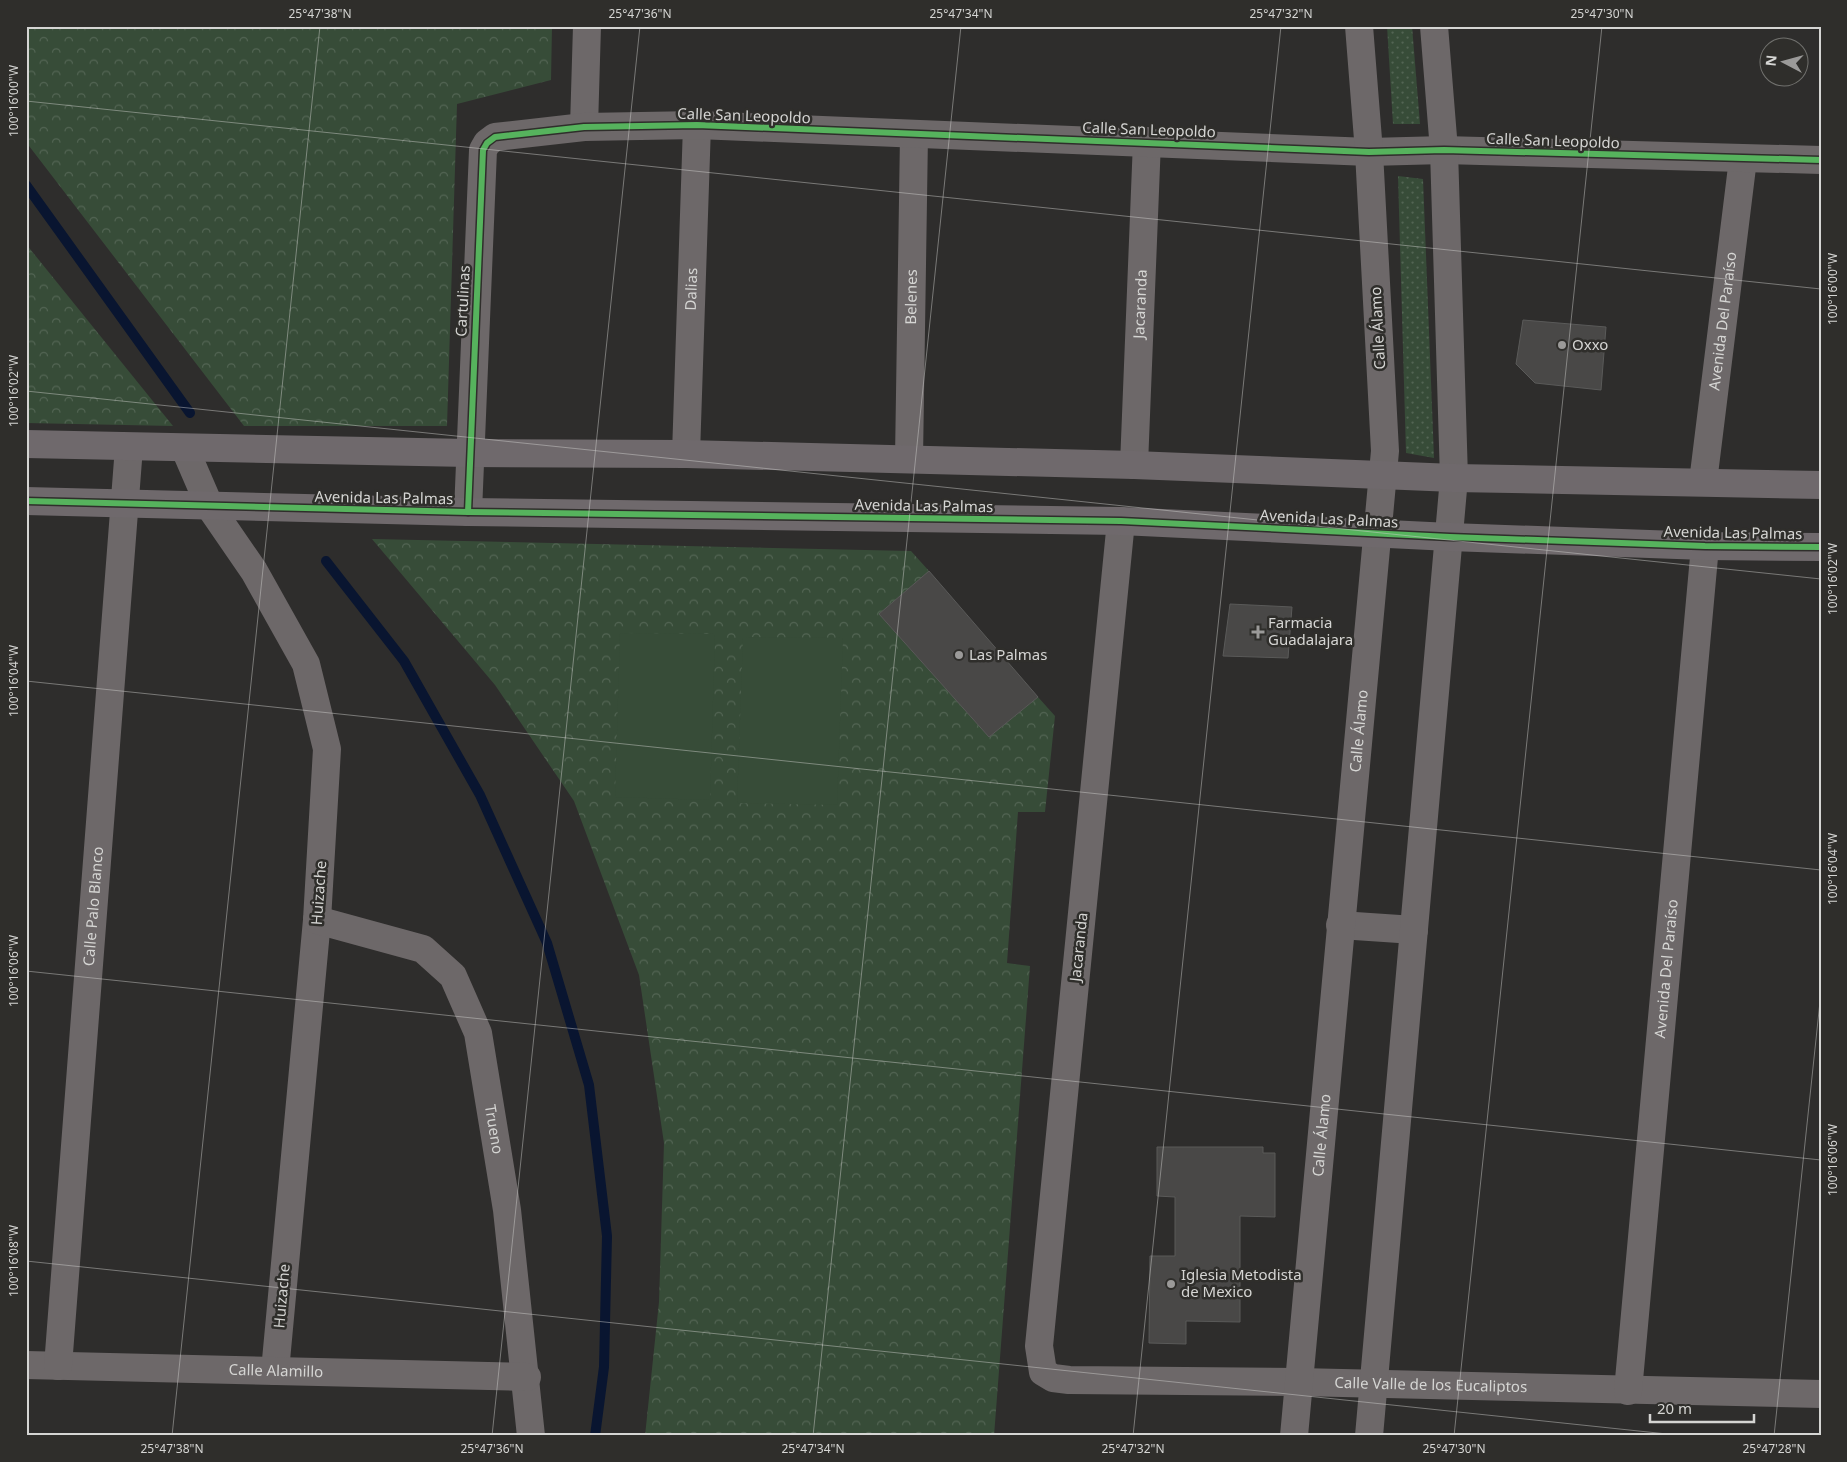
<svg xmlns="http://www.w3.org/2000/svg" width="1847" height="1462" font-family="'Noto Sans',sans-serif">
  <defs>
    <pattern id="grass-dots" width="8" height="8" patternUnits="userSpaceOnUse" patternTransform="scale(1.25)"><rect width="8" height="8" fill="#374c38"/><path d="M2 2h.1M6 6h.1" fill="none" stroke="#536554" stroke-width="1.8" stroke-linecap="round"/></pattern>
    <pattern id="forest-crowns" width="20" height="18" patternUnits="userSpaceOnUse" patternTransform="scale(1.25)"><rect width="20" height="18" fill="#374c38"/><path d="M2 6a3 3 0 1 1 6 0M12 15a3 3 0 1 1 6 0" fill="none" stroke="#536554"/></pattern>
  </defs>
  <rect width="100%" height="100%" fill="#2e2d2c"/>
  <g fill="url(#grass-dots)">
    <path d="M1387,26H1412L1420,124H1393Z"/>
    <path d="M1398,176L1423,179L1434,458L1406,453Z"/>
  </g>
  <g fill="url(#forest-crowns)">
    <path d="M26,26H552L551,80L457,104L447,426H244L26,142Z"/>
    <path d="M26,244L173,426L26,423Z"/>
    <path d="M372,539L911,551L929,571L879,614L989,737L1038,697L1055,716L1045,812H1018L1007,963L1030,966L994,1436H645L659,1302L664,1143L639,975L574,801L495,685Z"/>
  </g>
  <g fill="#374c38">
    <path d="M620,633L715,634L710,800L615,797Z"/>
    <path d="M743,637L843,638L837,805L737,803Z"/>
  </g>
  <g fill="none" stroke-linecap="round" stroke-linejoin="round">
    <g stroke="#091530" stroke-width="10">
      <path d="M26,185L190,413"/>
      <path d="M326,561L404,661L480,795L547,943L589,1085L607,1236L604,1367L595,1436"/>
    </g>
  </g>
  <g fill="#494847" stroke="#5a5a59">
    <path d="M1523,320L1606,327L1601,390L1535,383L1516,364Z"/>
    <path d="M929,571L1038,697L989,737L879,614Z"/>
    <path d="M1230,604L1292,607L1288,658L1223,656Z"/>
    <path d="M1157,1147H1263V1153H1275V1217L1240,1216V1322L1186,1321V1344L1149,1343L1150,1256H1175V1197L1157,1196Z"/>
  </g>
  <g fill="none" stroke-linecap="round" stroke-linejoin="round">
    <g stroke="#6d6869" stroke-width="28">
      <path d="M584,127L587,26"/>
      <path d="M185,449L210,507L254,571L306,664L327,749L317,920L275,1371"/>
      <path id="s1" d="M686,454L697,125"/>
      <path id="s2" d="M909,459L914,135"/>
      <path id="s3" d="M1134,465L1147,141"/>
      <path id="s4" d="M1703,482L1743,159"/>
      <path d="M468,512L483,150L487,143L495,137L584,127L697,125L1369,152L1444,150L1821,160"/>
      <path id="s5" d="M1121,521L1039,1346L1043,1372L1053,1378L1069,1380L1299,1382L1821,1394"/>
      <path id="s6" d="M317,920L423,949L453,976L478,1033L507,1210L531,1436"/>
      <path d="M1340,925L1414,930"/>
      <path id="s7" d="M26,1365L527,1377"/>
      <path id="s8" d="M58,1366L129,447"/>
      <path id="s9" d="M1628,1391L1705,546"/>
      <path id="s10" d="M1294,1436L1385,451L1369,152L1359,26"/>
      <path d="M1369,1436L1454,478L1444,150L1434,26"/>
    </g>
    <g stroke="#6f696c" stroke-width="28">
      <path d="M26,444L469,453L686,454L1134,465L1454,478L1821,485"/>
      <path d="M26,501L468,512L1121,521L1450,537L1705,546L1821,547"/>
    </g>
    <defs>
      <g id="cycleway">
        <path d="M26,501L468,512L1121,521L1450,537L1705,546L1821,547"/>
        <path d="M468,512L483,150L487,143L495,137L584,127L697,125L1369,152L1444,150L1821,160"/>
      </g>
    </defs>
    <use href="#cycleway" stroke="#2f2e2b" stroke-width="9"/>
    <use href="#cycleway" stroke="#56b35d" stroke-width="6"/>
  </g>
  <path fill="none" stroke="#d5d5d3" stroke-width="1" stroke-opacity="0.45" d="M26,101L1821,289M26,391L1821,579M26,681L1821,870M26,971L1821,1160M26,1261L1686,1436M172,1436L320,26M492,1436L640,26M813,1436L961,26M1133,1436L1281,26M1454,1436L1602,26M1774,1436L1821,992"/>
  <g fill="#9b9a99" stroke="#2f2e2b" stroke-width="2">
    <circle cx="1562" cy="345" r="5"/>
    <path d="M1255.5 624.5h5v5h5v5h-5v5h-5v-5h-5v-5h5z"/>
    <circle cx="959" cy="655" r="5"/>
    <circle cx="1171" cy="1284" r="5"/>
  </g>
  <g text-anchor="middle" stroke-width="5" stroke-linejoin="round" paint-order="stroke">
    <g font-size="15" fill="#d5d5d3" stroke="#2f2e2b">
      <text transform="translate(744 116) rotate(2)" y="5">Calle San Leopoldo</text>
      <text transform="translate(1149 130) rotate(2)" y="5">Calle San Leopoldo</text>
      <text transform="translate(1553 141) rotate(2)" y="5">Calle San Leopoldo</text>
      <text dy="5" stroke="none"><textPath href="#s1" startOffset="165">Dalias</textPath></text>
      <text dy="5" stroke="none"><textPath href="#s2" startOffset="162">Belenes</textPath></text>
      <text transform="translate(463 301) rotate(-87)" y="5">Cartulinas</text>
      <text dy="5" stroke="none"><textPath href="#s3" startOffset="161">Jacaranda</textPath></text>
      <text dy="5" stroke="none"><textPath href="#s4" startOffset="162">Avenida Del Paraíso</textPath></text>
      <text transform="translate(1378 328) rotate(-93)" y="5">Calle Álamo</text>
      <text transform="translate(384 498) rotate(1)" y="5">Avenida Las Palmas</text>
      <text transform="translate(924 506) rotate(1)" y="5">Avenida Las Palmas</text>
      <text transform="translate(1329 519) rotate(3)" y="5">Avenida Las Palmas</text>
      <text transform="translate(1733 533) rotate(1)" y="5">Avenida Las Palmas</text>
      <text dy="5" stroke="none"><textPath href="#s10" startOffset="708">Calle Álamo</textPath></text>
      <text transform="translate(319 893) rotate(-86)" y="5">Huizache</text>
      <text dy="5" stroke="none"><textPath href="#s8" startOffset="461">Calle Palo Blanco</textPath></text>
      <text transform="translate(1079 947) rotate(-84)" y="5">Jacaranda</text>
      <text dy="5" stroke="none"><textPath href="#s9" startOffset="424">Avenida Del Paraíso</textPath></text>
      <text dy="5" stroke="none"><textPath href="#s6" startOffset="310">Trueno</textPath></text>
      <text dy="5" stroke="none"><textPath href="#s10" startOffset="302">Calle Álamo</textPath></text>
      <text transform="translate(282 1296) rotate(-85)" y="5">Huizache</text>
      <text dy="5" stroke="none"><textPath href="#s7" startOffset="250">Calle Alamillo</textPath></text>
      <text dy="5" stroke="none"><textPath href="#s5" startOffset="1245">Calle Valle de los Eucaliptos</textPath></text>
    </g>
    <g font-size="15" fill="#d5d5d3" stroke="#2f2e2b" text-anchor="start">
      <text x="1572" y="350">Oxxo</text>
      <text x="1268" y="628">Farmacia<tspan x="1268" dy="17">Guadalajara</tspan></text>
      <text x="969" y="660">Las Palmas</text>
      <text x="1181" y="1280">Iglesia Metodista<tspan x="1181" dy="17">de Mexico</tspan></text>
    </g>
  </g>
  <rect width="1847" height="1462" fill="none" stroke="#2f2e2b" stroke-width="55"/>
  <g transform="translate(1784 62) rotate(276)"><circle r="24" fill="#2f2e2b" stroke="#71716e"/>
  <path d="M0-4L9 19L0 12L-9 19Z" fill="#9b9a99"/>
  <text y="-8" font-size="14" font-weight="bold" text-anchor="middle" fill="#d5d5d3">N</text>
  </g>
  <path d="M1650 1414v8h104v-8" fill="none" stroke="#d5d5d3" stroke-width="2.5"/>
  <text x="1657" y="1414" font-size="15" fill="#d5d5d3" stroke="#2f2e2b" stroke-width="4" paint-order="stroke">20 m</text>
  <rect x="28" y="28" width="1792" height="1406" fill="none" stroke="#d5d5d3" stroke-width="2"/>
  <g font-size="12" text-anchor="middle" fill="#d5d5d3">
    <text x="320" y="18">25°47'38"N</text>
    <text x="640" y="18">25°47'36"N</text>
    <text x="961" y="18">25°47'34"N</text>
    <text x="1281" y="18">25°47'32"N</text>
    <text x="1602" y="18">25°47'30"N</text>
    <text transform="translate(14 101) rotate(-90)" y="4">100°16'00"W</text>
    <text transform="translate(1833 289) rotate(-90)" y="4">100°16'00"W</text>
    <text transform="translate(14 391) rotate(-90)" y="4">100°16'02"W</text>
    <text transform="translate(1833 579) rotate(-90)" y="4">100°16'02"W</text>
    <text transform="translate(14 681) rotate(-90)" y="4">100°16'04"W</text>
    <text transform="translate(1833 869) rotate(-90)" y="4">100°16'04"W</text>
    <text transform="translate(14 971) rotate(-90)" y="4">100°16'06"W</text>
    <text transform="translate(1833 1160) rotate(-90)" y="4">100°16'06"W</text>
    <text transform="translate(14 1261) rotate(-90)" y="4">100°16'08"W</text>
    <text x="172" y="1453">25°47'38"N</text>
    <text x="492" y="1453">25°47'36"N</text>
    <text x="813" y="1453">25°47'34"N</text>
    <text x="1133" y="1453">25°47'32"N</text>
    <text x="1454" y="1453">25°47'30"N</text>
    <text x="1774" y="1453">25°47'28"N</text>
  </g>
</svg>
